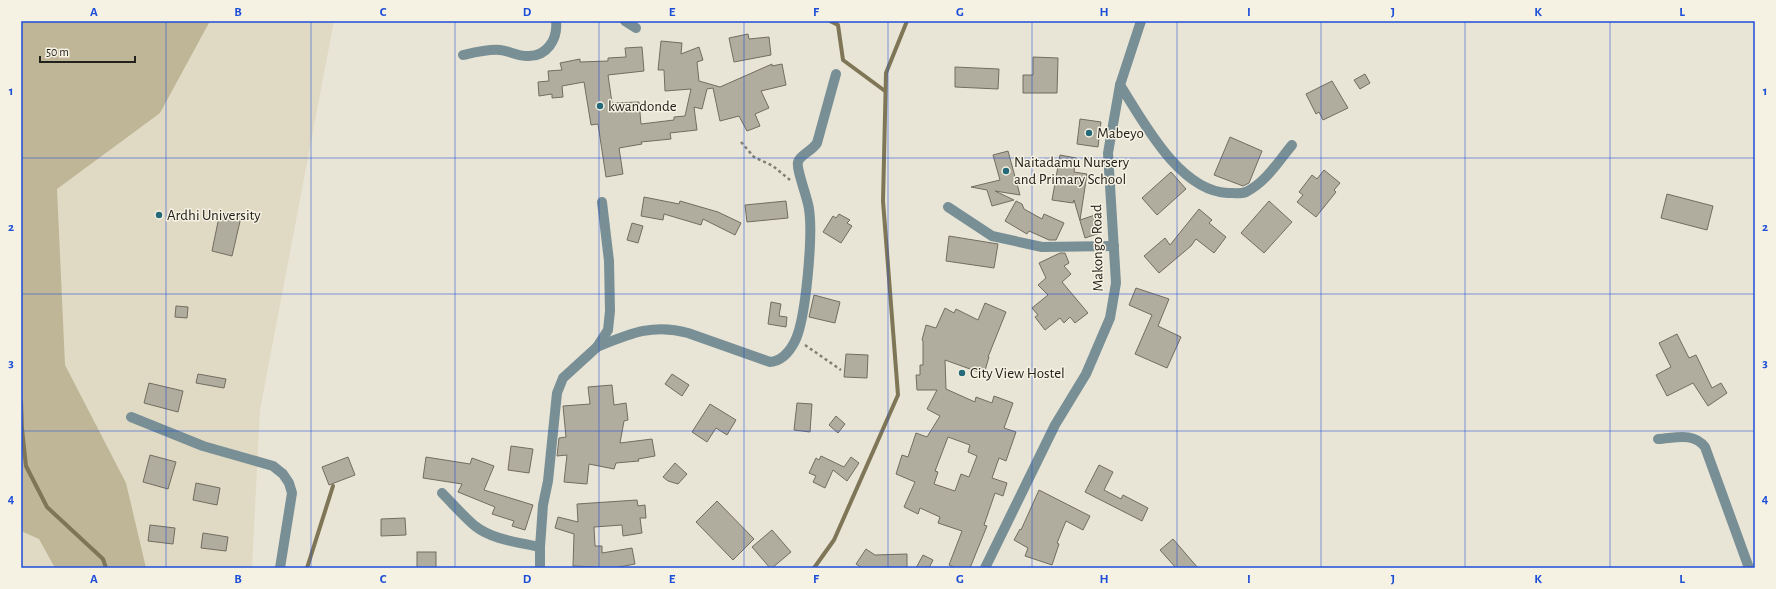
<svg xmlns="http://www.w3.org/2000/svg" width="1776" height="589" font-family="'Alegreya Sans',sans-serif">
  <rect width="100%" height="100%" fill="#e9e5d6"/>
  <path fill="#e0d9c3" d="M21,21H334L260,410L252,568H21Z"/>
  <path fill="#bfb697" d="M21,21H210L160,113L57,189L65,365L126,483L146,568H55L39,539L21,531Z"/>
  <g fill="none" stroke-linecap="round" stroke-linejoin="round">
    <g stroke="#7f7657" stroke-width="4">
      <path d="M830,21L838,25L843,60L885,91"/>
      <path d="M21,401L22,429L26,466L47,507L103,559L106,568"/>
      <path d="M307,568L333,486"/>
      <path d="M814,568L834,540L898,395L883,201L886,73L907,21"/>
    </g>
  </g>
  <g fill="#b0ac9e" stroke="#716d60" fill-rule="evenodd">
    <path d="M748,34L749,39L769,37L771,55L734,62L729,38Z"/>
    <path d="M661,41L682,43L681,54L699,47L703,60L697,62L699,81L720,87L772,64V66L782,64L786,85L761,91L769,108L755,114L760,126L747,131L739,116L720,121L713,88L707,89L702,109L694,107L697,130L670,133L671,139L641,142L642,144L619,148L623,174L606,177L598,124L591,125L584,82L562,86L563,97L552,98V94L539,96L538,82L549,81L548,71L562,70L560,63L580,59V62L608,61V58L626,57L625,48L642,47L644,71L608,75L612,103L639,102L641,124L674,120V117L685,116L691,89L665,91L664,70H658Z"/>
    <path d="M1033,57L1058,58L1057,93H1023V75H1033Z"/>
    <path d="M955,67L999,69L998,89L955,87Z"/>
    <path d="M1365,74L1370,83L1360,89L1354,80Z"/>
    <path d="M1332,81L1348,108L1323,120L1319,112L1316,114L1306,94Z"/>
    <path d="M1080,119L1101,122L1098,147L1077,144Z"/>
    <path d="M1230,137L1262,151L1249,183L1243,186L1214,175Z"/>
    <path d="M1008,151L1020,195L995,191L1014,200L992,206L987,190L971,187L1000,180L993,155Z"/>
    <path d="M1060,155L1076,158L1074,172L1087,174L1080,220L1095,215L1100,233L1085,238L1074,200L1073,203L1052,200Z"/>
    <path d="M1324,170L1340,183L1334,190L1336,192L1316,217L1297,202L1303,195L1299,192L1312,175L1317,179Z"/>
    <path d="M1171,172L1186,189L1157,215L1142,198Z"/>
    <path d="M1667,194L1713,206L1707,230L1661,218Z"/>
    <path d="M644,197L679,204L680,201L718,212L741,223L735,235L703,219L701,225L664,214L663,220L641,216Z"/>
    <path d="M786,201L788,218L747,222L745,205Z"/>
    <path d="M1016,201L1022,204L1024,209L1042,219L1044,214L1064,223L1056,240H1049L1029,231L1027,234L1005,221Z"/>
    <path d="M1269,201L1292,222L1264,253L1241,233Z"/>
    <path d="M1199,209L1212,220L1209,223L1226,237L1214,253L1196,239L1191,246L1159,273L1144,256L1165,238L1170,245Z"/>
    <path d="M220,212L241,217L232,256L212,251Z"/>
    <path d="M839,214L850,220L847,223L852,226L841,243L823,232L833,216L836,218Z"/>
    <path d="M632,223L643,226L638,243L627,240Z"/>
    <path d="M949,236L998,244L994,268L946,261Z"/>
    <path d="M1060,253H1065L1069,263L1064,266L1071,274L1062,282L1088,313L1075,323L1070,317L1064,323L1060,318L1045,330L1035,317L1038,315L1032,308L1048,295L1038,285L1046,278L1039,263Z"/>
    <path d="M1136,288L1169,299L1158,326L1181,337L1167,368L1135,354L1152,315L1129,305Z"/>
    <path d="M814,295L840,302L835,323L809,317Z"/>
    <path d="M771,302L781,304L779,316L787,317L786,327L768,324Z"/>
    <path d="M985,303L1006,312L988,357H989L984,374L945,360L946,389L975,402L976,397L992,403L994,396L1013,403L1004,428L1016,432L1006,461L999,458L992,478L1007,483L1003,496L995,493L984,525L987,526L970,568H956L949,565L962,531L938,523L940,517L920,508L918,514L904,507L915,482L896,474L902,455L908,457L916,433L927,437L940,416L927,409L937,390H917L916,375H920V365H923V341L922,340L926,325L936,328L945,308L954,313L956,309L978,320ZM948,437L970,445L968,452L977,456L969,477L961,474L955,491L934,484L938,472L935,471Z"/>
    <path d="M176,306L188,307L187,318L175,317Z"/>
    <path d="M1677,334L1689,358L1696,355L1712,388L1721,383L1727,393L1708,406L1693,383L1667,396L1656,375L1671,367L1659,343Z"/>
    <path d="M846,354L868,355L867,378L844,377Z"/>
    <path d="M198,374L226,379L224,388L196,383Z"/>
    <path d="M672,374L689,385L682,396L665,384Z"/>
    <path d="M149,383L183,391L178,412L144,403Z"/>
    <path d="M612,385L614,405L626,403L628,420L624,421L620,443L652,439L655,456L638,459L639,461L616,463L614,469L589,464L587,484L564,482L567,455L557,456L559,438L566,437L563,406L590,404L588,387Z"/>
    <path d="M797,403L812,404L810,432L794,430Z"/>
    <path d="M710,404L736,420L727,435L716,428L707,442L692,432Z"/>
    <path d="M836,416L845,424L838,433L829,425Z"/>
    <path d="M511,446L533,449L529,473L508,470Z"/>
    <path d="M150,455L176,462L168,489L143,482Z"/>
    <path d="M821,456L844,467L851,457L859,463L847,481L833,470L825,488L813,482L816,476L809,473L816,458L819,460Z"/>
    <path d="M348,457L355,475L329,485L322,467Z"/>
    <path d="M426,457L470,464L472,458L494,466L484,490L533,505L525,530L512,526L514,521L492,514L495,507L458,492L462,484L423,478Z"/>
    <path d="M675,463L687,474L678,484L668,481L663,477Z"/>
    <path d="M1099,465L1113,472L1104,490L1121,499L1123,495L1148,508L1142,521L1085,492Z"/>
    <path d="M196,483L220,488L217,505L193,500Z"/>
    <path d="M1039,490L1090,516L1083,530L1066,521L1057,543L1059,544L1052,565L1025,556L1028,548L1014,540L1020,529L1021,530Z"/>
    <path d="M637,500L638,506L645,505L646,518H640L642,533L623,536L622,525L594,527L595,546H602V553L632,548L635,564L614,568L573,566L574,534L555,528L558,517L578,522L577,504Z"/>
    <path d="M717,501L754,539L733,560L696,522Z"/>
    <path d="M405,518L406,535L381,536V519Z"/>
    <path d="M150,525L175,528L173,544L148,541Z"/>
    <path d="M772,530L791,552L772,568H770L752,547Z"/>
    <path d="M203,533L228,537L226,551L201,548Z"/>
    <path d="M1173,539L1198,568H1176L1160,550Z"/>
    <path d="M866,549L875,555L907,554V568H862L856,564Z"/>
    <rect x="417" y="552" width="19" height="16"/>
    <path d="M923,555L933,560L929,568H916Z"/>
  </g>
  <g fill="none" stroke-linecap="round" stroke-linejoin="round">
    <g stroke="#817e75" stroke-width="2.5" stroke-dasharray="3 3" stroke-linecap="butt">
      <path d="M741,142L754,157L773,166L790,180"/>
      <path d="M805,345L841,370"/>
    </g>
    <g stroke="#798f96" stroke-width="10">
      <path d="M625,21L636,28"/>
      <path d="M463,55C476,52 488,49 500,50C509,51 518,56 527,56C547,57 558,39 556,21"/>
      <path d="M1120,85C1143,121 1179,191 1228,193C1233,193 1241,194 1246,192C1266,182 1278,162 1292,145"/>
      <path d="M948,207L992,236L1042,247L1114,246"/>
      <path d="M597,347C629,334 653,323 688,333L770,362C782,361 790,351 795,341C806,319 813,235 809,209C808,199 796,169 798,162C800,155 812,151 817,143L836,74"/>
      <path d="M131,417L203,446L273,466L283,474L289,483L292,493L280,568"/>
      <path d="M1658,439C1676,438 1693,432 1705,447L1749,568"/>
      <path d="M442,493C453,504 463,516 475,526C493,540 518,542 540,547"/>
      <path d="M540,568V547L543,505L548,481L557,393L563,378L597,347L608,330L610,311L609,261L602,202"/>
      <path d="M985,568L1055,425L1086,374L1110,318L1116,283L1108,153L1120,85L1141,21"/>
    </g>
  </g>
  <path fill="none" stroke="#1d4ed8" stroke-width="1" stroke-opacity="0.55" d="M166,21V568M311,21V568M455,21V568M599,21V568M744,21V568M888,21V568M1032,21V568M1177,21V568M1321,21V568M1465,21V568M1610,21V568M21,158H1755M21,294H1755M21,431H1755"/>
  <g fill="#256a7a" stroke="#f6f2e3" stroke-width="1.5">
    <circle cx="600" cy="106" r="4"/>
    <circle cx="1089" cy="133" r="4"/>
    <circle cx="1006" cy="171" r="4"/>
    <circle cx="159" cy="215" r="4"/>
    <circle cx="962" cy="373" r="4"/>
  </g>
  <g text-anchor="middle" stroke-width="3" stroke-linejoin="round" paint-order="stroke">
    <g font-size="15" fill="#23211c" stroke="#f6f2e3" text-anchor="start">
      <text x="608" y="111">kwandonde</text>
      <text x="1097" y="138">Mabeyo</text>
      <text x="1014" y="167">Naitadamu Nursery<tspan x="1014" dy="17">and Primary School</tspan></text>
      <text x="167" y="220">Ardhi University</text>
      <text x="970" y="378">City View Hostel</text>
    </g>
    <g font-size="15" fill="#23211c" stroke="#f6f2e3">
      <text transform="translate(1097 248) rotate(-91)" y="5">Makongo Road</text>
    </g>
  </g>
  <rect width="1776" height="589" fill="none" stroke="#f6f2e3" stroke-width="44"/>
  <path d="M40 56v6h95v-6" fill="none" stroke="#23211c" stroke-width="2"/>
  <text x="46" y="56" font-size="12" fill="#23211c" stroke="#f6f2e3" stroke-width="3" paint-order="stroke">50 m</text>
  <rect x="22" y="22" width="1732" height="545" fill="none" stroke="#1d4ed8" stroke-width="1.5"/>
  <g font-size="13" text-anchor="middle" font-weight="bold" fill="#1d4ed8">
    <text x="94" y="16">A</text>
    <text x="238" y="16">B</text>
    <text x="383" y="16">C</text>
    <text x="527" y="16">D</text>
    <text x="672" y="16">E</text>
    <text x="816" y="16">F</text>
    <text x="960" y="16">G</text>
    <text x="1104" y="16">H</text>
    <text x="1249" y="16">I</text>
    <text x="1393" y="16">J</text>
    <text x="1538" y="16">K</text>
    <text x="1682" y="16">L</text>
    <text x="11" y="95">1</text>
    <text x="1765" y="95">1</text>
    <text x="11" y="231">2</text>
    <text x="1765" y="231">2</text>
    <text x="11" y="367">3</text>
    <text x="1765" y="367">3</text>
    <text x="11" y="503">4</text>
    <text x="1765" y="503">4</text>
    <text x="94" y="583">A</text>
    <text x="238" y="583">B</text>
    <text x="383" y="583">C</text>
    <text x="527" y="583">D</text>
    <text x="672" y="583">E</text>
    <text x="816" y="583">F</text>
    <text x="960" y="583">G</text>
    <text x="1104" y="583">H</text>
    <text x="1249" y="583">I</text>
    <text x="1393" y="583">J</text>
    <text x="1538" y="583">K</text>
    <text x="1682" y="583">L</text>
  </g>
</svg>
